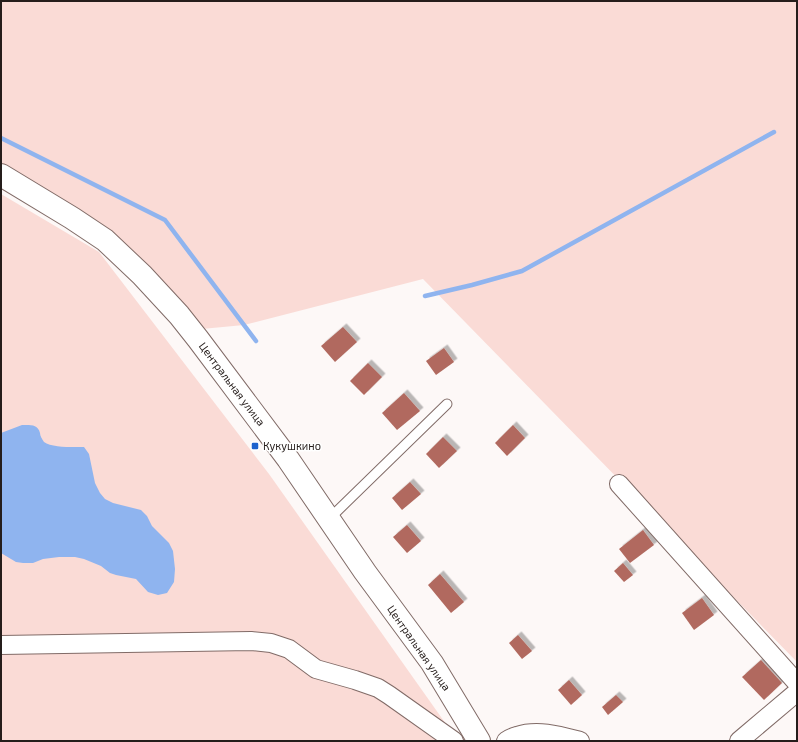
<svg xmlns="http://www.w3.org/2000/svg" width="798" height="742" font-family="'Exo 2',sans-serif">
  <defs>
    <filter id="shadow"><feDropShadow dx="3.5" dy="-3.5" stdDeviation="0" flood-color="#0004"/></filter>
  </defs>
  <rect width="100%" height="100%" fill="#fdf8f7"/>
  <g fill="#fadbd6">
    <path d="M1,1H797V662L423,279L244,325L191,330L123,257L1,189Z"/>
    <path d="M1,194L99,252L269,474L458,741H1Z"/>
  </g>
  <path fill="#8fb4ef" d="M22,425C30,425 38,424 40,433C40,436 42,439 44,442C52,448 74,447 84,447L89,454L95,483L100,493L105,499L113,503L141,510L147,516L152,526L169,543L173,551L175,569L174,582L167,593L158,595L148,592L136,579L116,575L110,573L101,566L84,559L75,557H59L43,559L33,563H23L16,562L1,553V433Z"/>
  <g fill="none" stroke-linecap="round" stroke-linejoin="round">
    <g stroke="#8fb4ef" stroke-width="4.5">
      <path d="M1,138L165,220L256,341"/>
      <path d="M425,296L472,285L522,271L774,132"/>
    </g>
  </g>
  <g fill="#b1695e" filter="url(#shadow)">
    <path d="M343,327L357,342L335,362L321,346Z"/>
    <path d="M444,348L454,362L436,375L426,361Z"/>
    <path d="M368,363L382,377L364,395L350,381Z"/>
    <path d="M404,393L420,411L397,430L382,413Z"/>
    <path d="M513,425L525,438L507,456L495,443Z"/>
    <path d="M443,437L457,451L439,468L426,454Z"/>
    <path d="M410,482L421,494L402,510L392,498Z"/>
    <path d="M407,525L421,541L407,553L393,537Z"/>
    <path d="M643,530L654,545L630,563L619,549Z"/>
    <path d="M623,563L633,575L624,582L614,571Z"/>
    <path d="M440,574L464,602L451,613L428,585Z"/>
    <path d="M702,598L714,615L694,630L682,613Z"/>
    <path d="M518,635L532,651L522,659L509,643Z"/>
    <path d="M761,660L782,683L764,700L742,677Z"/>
    <path d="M569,680L582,695L571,705L558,690Z"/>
    <path d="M616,695L623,702L608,715L602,707Z"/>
  </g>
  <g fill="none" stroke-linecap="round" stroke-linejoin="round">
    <defs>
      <path id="lane" d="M329,519L447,404"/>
      <g id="street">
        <path d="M619,484L797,683"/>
        <path d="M1,645L251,641L271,643L289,649L316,669L355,680L378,688L389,695L454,741"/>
        <path d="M506,741C509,739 513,737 517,736C538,729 561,736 580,741"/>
        <path d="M739,741L797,692"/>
      </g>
      <path id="secondary" d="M1,175L72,218L105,240L142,275L179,315L198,339L288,459L365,572L432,663L479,741"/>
    </defs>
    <use href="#lane" stroke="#816b67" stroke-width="11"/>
    <use href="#street" stroke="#816b67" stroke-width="20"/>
    <use href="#secondary" stroke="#816b67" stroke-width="24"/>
    <use href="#lane" stroke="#fff" stroke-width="9"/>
    <use href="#street" stroke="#fff" stroke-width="18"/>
    <use href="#secondary" stroke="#fff" stroke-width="22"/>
  </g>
  <rect fill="#1e63ce" stroke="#fff" stroke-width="1.5" x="251" y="442" width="8" height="8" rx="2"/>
  <g text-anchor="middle" stroke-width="3" stroke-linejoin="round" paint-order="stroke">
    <g font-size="11" fill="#251d1b" stroke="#fff">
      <text transform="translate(232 384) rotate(53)" y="4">Центральная улица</text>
      <text transform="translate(419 648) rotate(55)" y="4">Центральная улица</text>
    </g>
    <g font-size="11" fill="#251d1b" stroke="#fff" text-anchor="start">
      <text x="263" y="450">Кукушкино</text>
    </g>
  </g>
  <rect width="798" height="742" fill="none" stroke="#251d1b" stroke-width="4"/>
</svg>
